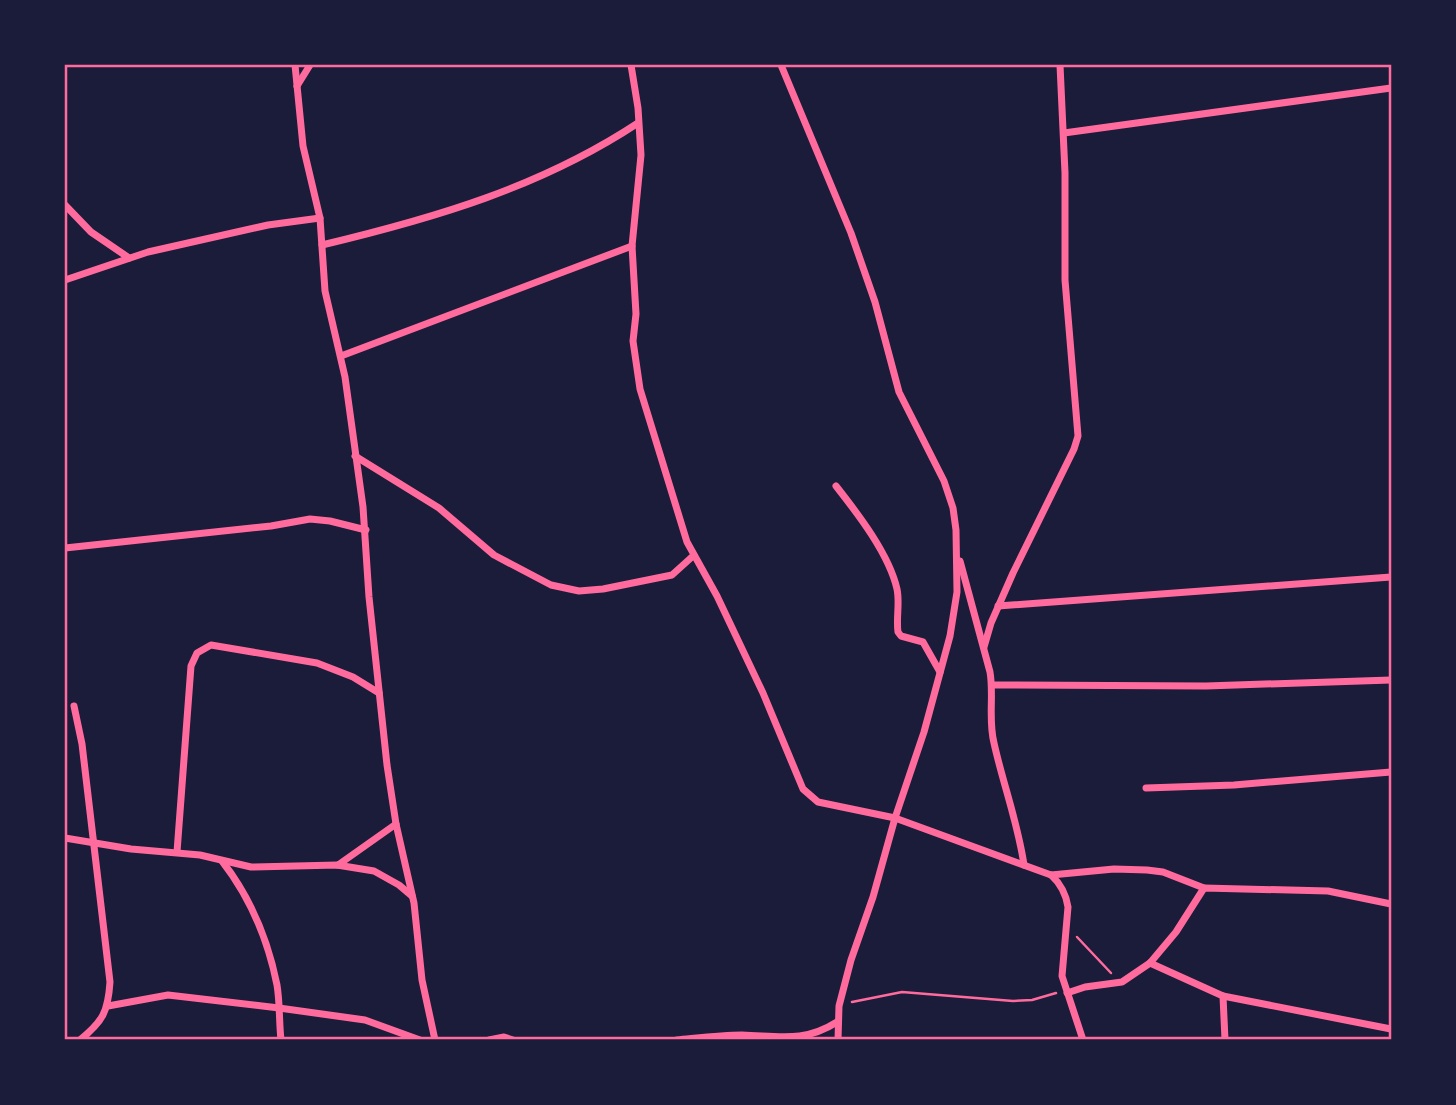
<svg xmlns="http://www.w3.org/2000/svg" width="1456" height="1105" font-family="Rubik,sans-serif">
  <rect width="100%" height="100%" fill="#1b1b3a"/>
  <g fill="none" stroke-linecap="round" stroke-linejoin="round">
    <g stroke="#ff6b9d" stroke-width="2.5">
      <path d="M1077,937L1111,973"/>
      <path d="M852,1002L902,992L1013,1001L1032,1000L1056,993"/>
    </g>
    <g stroke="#ff6b9d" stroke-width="7">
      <path d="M295,65L303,146L320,218L325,291L345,377L363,507L369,597L387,765L396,824L414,903L422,980L435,1040"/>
      <path d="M631,65L638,108L641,155L632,246L636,314L633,341L640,389L687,542L717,596L763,693L803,789L818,802L895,818L1051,875L1114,869L1147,870L1163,872L1204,888"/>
      <path d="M781,65L851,233L875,302L899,392L944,481L953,508L956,530L957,592L950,636L924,732L895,818L873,897L851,960L839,1006L838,1040"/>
      <path d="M297,86L310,65"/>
      <path d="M1064,133L1391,88"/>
      <path d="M65,205L91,232L129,258"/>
      <path d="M322,245C435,218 541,187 638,123"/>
      <path d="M65,280L148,252L268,225L320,218"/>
      <path d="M341,356L632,246"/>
      <path d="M355,456L439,508L494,555L551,585L579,591L603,589L672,575L693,556"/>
      <path d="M836,486C858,514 889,554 897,589C900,603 896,618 898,632L901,636L923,642L940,672"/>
      <path d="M65,548L271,526L310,519L330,521L366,530"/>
      <path d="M960,561L990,672C994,695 988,720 994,743C1003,784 1018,823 1024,865"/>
      <path d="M998,606L1391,577"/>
      <path d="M984,647L991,623L1013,573L1074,449L1078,436L1065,280V173L1060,65"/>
      <path d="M992,685L1206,686L1391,680"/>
      <path d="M74,706L82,744L110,982C108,1012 103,1021 80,1040"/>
      <path d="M1146,788L1234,785L1391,772"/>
      <path d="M65,838L131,849L200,855L251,867L337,865L374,871L399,885L412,896"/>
      <path d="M177,852L191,666L197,653L211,645L317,663L353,677L379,693"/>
      <path d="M222,861C250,897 268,940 277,985C280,1003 279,1022 281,1040"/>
      <path d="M338,865L396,824"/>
      <path d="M1051,875C1061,884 1066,894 1068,907L1062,976L1083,1040"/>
      <path d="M1150,963L1223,996L1225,1040"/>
      <path d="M1067,993L1085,987L1122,982L1150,963L1176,932L1204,888L1328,891L1391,904"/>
      <path d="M1223,996L1391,1029"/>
      <path d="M108,1006L168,995L279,1008L365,1020L420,1040"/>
      <path d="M489,1040L504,1037L513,1040"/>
      <path d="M677,1040C698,1038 721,1035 742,1035C779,1036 804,1043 837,1022"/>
    </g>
  </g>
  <rect width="1456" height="1105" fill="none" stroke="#1b1b3a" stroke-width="133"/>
  <rect x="66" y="66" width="1324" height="972" fill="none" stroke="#ff6b9d" stroke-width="2.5"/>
</svg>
